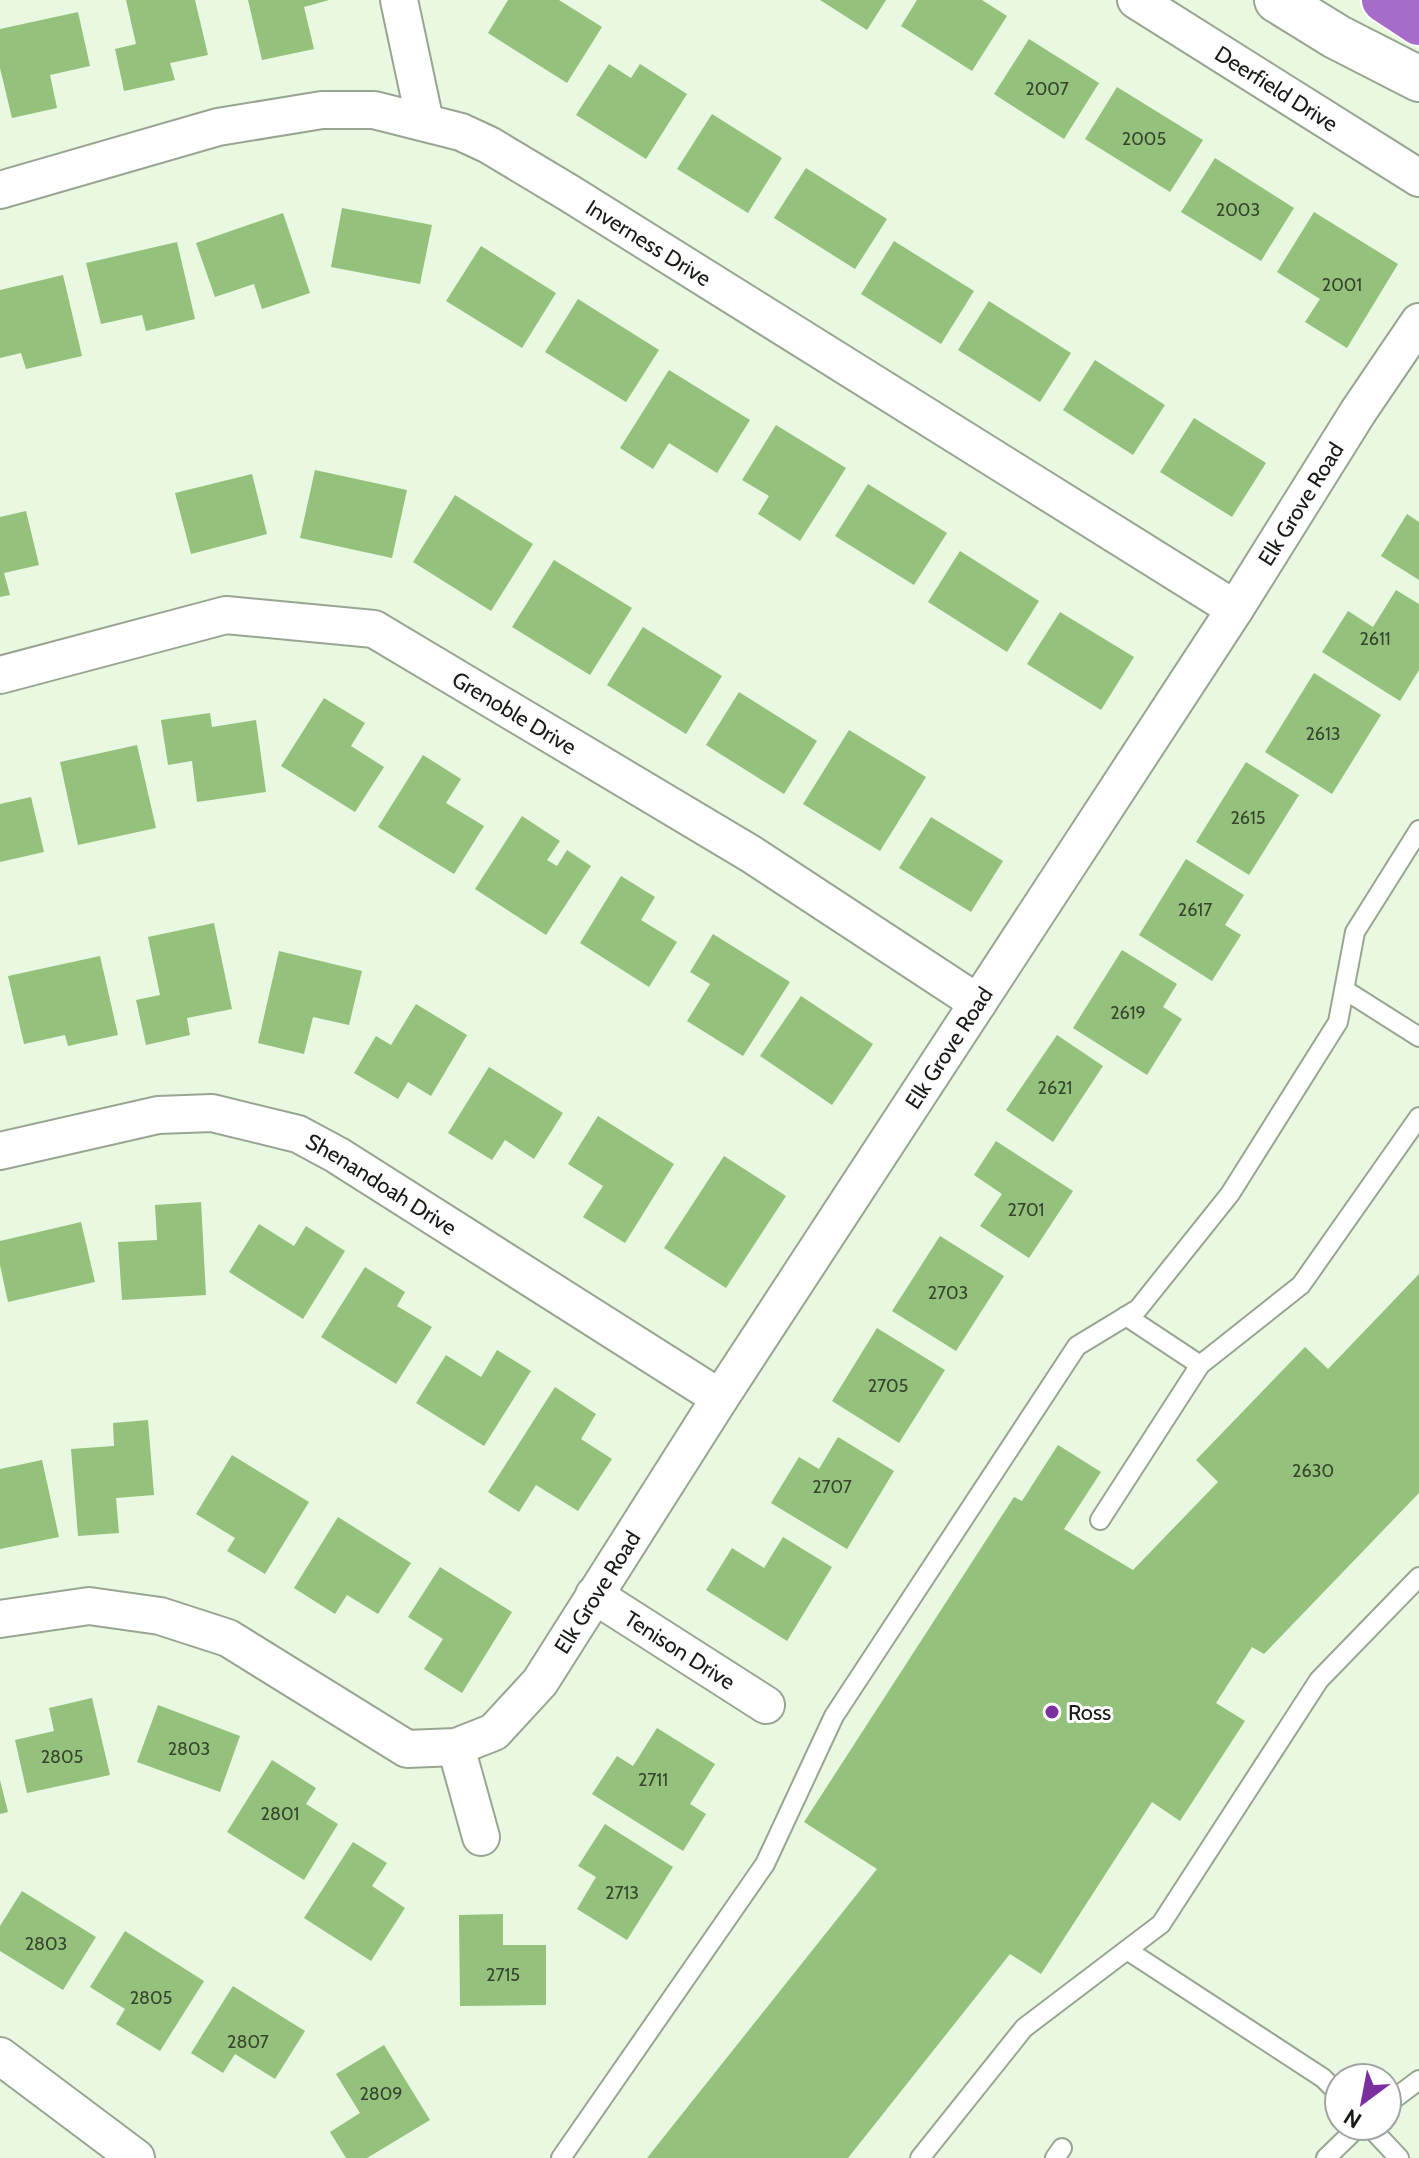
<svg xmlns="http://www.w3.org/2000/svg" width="1419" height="2158" font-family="Cabin,sans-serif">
  <rect width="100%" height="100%" fill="#e9f8e1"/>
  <g fill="#94c17b">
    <path d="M126,0H195L208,55L170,63L175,80L124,91L115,49L136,44Z"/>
    <path d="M248,0H329L304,7L314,49L262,60Z"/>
    <path d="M508,0H559L602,27L567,83L488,33Z"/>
    <path d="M820,0H886L867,30Z"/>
    <path d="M917,0H982L1007,16L972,71L901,26Z"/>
    <path d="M78,12L90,66L50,75L57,108L12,118L0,68V29Z"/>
    <path d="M1029,39L1099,83L1064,139L994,94Z"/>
    <path d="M609,64L631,78L640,64L687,94L646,159L576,115Z"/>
    <path d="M1117,87L1203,140L1170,192L1085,139Z"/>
    <path d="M712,114L782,158L748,213L677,169Z"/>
    <path d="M1215,158L1294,208L1261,261L1181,212Z"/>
    <path d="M806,168L887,219L855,269L774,218Z"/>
    <path d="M342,208L432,225L420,284L331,267Z"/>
    <path d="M1314,212L1398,264L1347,348L1305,322L1320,299L1277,272Z"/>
    <path d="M283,213L310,293L262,309L254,284L215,297L196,243Z"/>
    <path d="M894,241L974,291L941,344L861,294Z"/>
    <path d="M177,242L195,319L146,331L142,315L101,324L86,263Z"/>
    <path d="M481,246L556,293L522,348L446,301Z"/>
    <path d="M63,275L82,356L26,369L21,353L0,358V290Z"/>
    <path d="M578,299L659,350L626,402L545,352Z"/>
    <path d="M989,301L1071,353L1040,402L958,350Z"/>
    <path d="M1095,360L1165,405L1133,455L1063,410Z"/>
    <path d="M669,370L750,420L717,473L669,443L653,469L620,448Z"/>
    <path d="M1194,418L1266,463L1232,517L1160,472Z"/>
    <path d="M776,425L846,468L800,541L758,514L769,496L742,480Z"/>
    <path d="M315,470L407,490L392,558L300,538Z"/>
    <path d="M252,474L267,534L191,554L175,493Z"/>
    <path d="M868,484L947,533L914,585L835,536Z"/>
    <path d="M455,495L533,544L491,611L413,562Z"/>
    <path d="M26,511L39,565L4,573L10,595L0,597V517Z"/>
    <path d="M1407,514L1419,522V580L1381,556Z"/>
    <path d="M960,551L1039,601L1007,652L928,602Z"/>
    <path d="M554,560L632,608L590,675L512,627Z"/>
    <path d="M1396,590L1419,604V670L1400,701L1322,652L1348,611L1373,627Z"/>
    <path d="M1060,612L1134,657L1101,710L1027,664Z"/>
    <path d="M643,627L722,676L686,734L607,685Z"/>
    <path d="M1314,673L1381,715L1332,794L1265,752Z"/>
    <path d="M739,692L817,741L784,794L706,745Z"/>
    <path d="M324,698L365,723L351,746L384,767L355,812L281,766Z"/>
    <path d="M210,713L212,727L256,720L266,792L197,802L192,761L168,765L161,720Z"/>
    <path d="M849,730L926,777L880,851L803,804Z"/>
    <path d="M137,745L156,828L78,845L60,762Z"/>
    <path d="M423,755L461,779L446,803L484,826L454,874L378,827Z"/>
    <path d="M1246,762L1299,795L1249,875L1196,842Z"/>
    <path d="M31,797L44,852L0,862V804Z"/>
    <path d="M522,816L560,841L547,860L557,866L567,850L591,866L546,935L475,889Z"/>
    <path d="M931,817L1003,861L971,912L899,868Z"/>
    <path d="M1186,859L1244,895L1225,925L1241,935L1212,981L1139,935Z"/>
    <path d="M621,876L655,897L641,920L677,942L649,987L580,943Z"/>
    <path d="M214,923L232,1009L187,1018L190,1035L146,1045L136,1000L160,995L148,937Z"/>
    <path d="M713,934L790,982L743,1056L687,1021L710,984L690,972Z"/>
    <path d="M1122,950L1177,984L1163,1007L1182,1019L1147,1075L1073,1028Z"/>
    <path d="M279,951L362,971L349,1025L313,1017L304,1054L258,1043Z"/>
    <path d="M100,956L118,1035L68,1046L65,1035L24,1044L8,976Z"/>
    <path d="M801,996L873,1044L832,1105L760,1056Z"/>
    <path d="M416,1004L467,1035L431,1096L408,1082L398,1099L354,1073L376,1036L391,1045Z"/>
    <path d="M1057,1035L1103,1066L1053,1142L1006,1110Z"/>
    <path d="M489,1067L563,1113L534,1159L505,1140L492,1160L448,1133Z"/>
    <path d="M598,1116L674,1164L625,1243L583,1217L603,1186L568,1164Z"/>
    <path d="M996,1141L1073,1191L1029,1258L980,1226L1002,1194L974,1175Z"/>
    <path d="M724,1156L786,1196L726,1288L664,1248Z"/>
    <path d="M201,1202L206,1295L122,1300L118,1242L157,1240L155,1205Z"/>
    <path d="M81,1222L95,1282L8,1302L0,1265V1241Z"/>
    <path d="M259,1224L294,1246L306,1226L345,1251L303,1319L229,1272Z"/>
    <path d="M940,1236L1004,1276L956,1351L892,1311Z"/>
    <path d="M365,1267L405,1292L397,1306L432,1327L396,1384L321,1337Z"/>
    <path d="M1419,1274V1493L1264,1654L1252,1647L1216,1703L1245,1721L1180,1821L1152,1802L1041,1974L1010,1954L848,2158H647L877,1869L804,1822L1014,1497L1022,1501L1058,1445L1101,1472L1064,1529L1133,1570L1218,1482L1196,1460L1305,1347L1328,1369Z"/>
    <path d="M877,1328L945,1370L899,1443L832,1401Z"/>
    <path d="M497,1350L531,1371L484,1446L416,1403L446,1355L481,1377Z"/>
    <path d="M555,1387L596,1414L581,1439L612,1459L578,1511L536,1485L519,1512L488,1492Z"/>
    <path d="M148,1420L154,1495L116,1498L119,1533L78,1536L71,1449L114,1446L113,1423Z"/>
    <path d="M838,1437L894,1471L847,1549L771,1503L799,1457L819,1469Z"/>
    <path d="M232,1455L309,1502L265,1574L227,1551L235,1538L196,1514Z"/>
    <path d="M42,1460L59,1537L0,1549V1469Z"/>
    <path d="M338,1517L411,1563L378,1614L347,1595L335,1614L294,1588Z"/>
    <path d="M783,1537L832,1567L787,1641L706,1590L732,1548L764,1568Z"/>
    <path d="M440,1567L512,1612L462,1693L424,1669L443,1639L408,1617Z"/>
    <path d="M92,1698L110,1775L27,1793L15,1740L54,1731L49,1708Z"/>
    <path d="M158,1705L240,1736L220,1792L137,1762Z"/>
    <path d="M657,1728L715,1764L690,1804L706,1814L683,1851L592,1794L617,1756L633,1766Z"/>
    <path d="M272,1760L316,1788L306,1804L338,1824L304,1880L227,1832Z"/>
    <path d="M0,1780L8,1812L0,1814Z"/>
    <path d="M605,1824L673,1867L627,1940L577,1909L596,1877L578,1866Z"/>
    <path d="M353,1842L387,1863L372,1886L405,1908L371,1961L304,1918Z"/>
    <path d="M22,1891L96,1937L63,1990L0,1951V1926Z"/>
    <path d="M503,1914V1945H546V2005L460,2006L459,1915Z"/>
    <path d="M125,1931L204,1981L160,2051L116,2024L125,2009L90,1987Z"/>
    <path d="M233,1986L305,2031L275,2079L235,2054L223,2073L191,2053Z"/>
    <path d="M384,2045L430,2120L367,2158H346L330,2132L360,2113L336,2074Z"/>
  </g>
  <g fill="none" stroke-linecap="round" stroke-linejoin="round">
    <defs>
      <g id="lane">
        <path d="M1345,990L1419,1037"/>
        <path d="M1126,1316L1200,1365"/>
        <path d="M1100,1520L1200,1365L1301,1285L1419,1117"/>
        <path d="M1127,1950L1323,2078L1339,2094"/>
        <path d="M1387,2104L1419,2080"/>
        <path d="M1369,2126L1399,2158"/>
        <path d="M561,2158L765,1864L834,1716L1077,1346L1138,1309L1230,1194L1338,1022L1355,932L1419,830"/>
        <path d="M920,2158L1024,2028L1161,1924L1319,1680L1419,1577"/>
        <path d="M1055,2158L1062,2148"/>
        <path d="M1326,2158L1359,2126"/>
      </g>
      <g id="street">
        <path d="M399,0L425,122"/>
        <path id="s1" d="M1136,0L1419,178"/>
        <path id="s2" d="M0,190L218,127L322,110H374L461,132L489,145L569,193L1235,609"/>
        <path id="s3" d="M0,675L226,615L374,629L751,854L978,1003"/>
        <path id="s4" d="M0,1151L158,1115L212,1113L298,1134L337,1155L720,1398"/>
        <path id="s5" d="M594,1595L766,1705"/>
        <path id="s6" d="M0,1619L89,1606L160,1616L228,1638L407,1749L456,1747L494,1732L540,1682L720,1398L1235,609L1358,412L1419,322"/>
        <path d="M456,1747L481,1837"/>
        <path d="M0,2056L136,2158"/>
      </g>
      <path id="secondary" d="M1277,0L1337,37L1419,79"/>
      <path id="highway" d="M1384,0L1419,23"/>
    </defs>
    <use href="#lane" stroke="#98a691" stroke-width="22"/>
    <use href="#street" stroke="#98a691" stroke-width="40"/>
    <use href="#secondary" stroke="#98a691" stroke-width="48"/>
    <use href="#highway" stroke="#fff" stroke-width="48"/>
    <use href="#lane" stroke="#fff" stroke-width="18"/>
    <use href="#street" stroke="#fff" stroke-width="36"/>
    <use href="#secondary" stroke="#fff" stroke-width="44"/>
    <use href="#highway" stroke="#a66cc9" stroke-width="44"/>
  </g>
  <circle fill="#7a2ea0" stroke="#fff" stroke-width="3" cx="1052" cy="1712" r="8"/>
  <g text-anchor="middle" stroke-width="6" stroke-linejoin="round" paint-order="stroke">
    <g font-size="18" fill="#36452e">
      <text x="1047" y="95">2007</text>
      <text x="1144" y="145">2005</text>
      <text x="1238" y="216">2003</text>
      <text x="1342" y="291">2001</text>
      <text x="1375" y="645">2611</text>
      <text x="1323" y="740">2613</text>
      <text x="1248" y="824">2615</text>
      <text x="1195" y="916">2617</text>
      <text x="1128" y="1019">2619</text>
      <text x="1055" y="1094">2621</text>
      <text x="1026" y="1216">2701</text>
      <text x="948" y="1299">2703</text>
      <text x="888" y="1392">2705</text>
      <text x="1313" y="1477">2630</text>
      <text x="832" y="1493">2707</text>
      <text x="189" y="1755">2803</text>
      <text x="62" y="1763">2805</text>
      <text x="653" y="1786">2711</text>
      <text x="280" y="1820">2801</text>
      <text x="622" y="1899">2713</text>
      <text x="46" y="1950">2803</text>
      <text x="503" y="1981">2715</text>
      <text x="151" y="2004">2805</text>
      <text x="248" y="2048">2807</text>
      <text x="381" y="2100">2809</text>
    </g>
    <g font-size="22" fill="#171c15" stroke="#fff">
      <text dy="8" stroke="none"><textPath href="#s1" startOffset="166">Deerfield Drive</textPath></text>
      <text dy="8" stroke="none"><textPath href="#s2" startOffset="692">Inverness Drive</textPath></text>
      <text dy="8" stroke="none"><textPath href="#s6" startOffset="2004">Elk Grove Road</textPath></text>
      <text dy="8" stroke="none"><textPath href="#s3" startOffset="546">Grenoble Drive</textPath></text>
      <text dy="8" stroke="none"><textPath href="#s6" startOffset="1356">Elk Grove Road</textPath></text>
      <text dy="8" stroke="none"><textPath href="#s4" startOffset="402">Shenandoah Drive</textPath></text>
      <text dy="8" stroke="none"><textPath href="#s6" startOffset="708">Elk Grove Road</textPath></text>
      <text dy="8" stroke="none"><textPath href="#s5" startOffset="102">Tenison Drive</textPath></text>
    </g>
    <g font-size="22" fill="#171c15" stroke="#fff" text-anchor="start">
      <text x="1068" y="1720">Ross</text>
    </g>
  </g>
  <g transform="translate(1363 2102) rotate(212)"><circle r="38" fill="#ffffff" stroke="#a2a4a1" stroke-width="2"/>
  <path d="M0-6L14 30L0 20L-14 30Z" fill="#7a2ea0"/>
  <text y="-12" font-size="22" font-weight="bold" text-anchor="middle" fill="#171c15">N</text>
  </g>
</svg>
